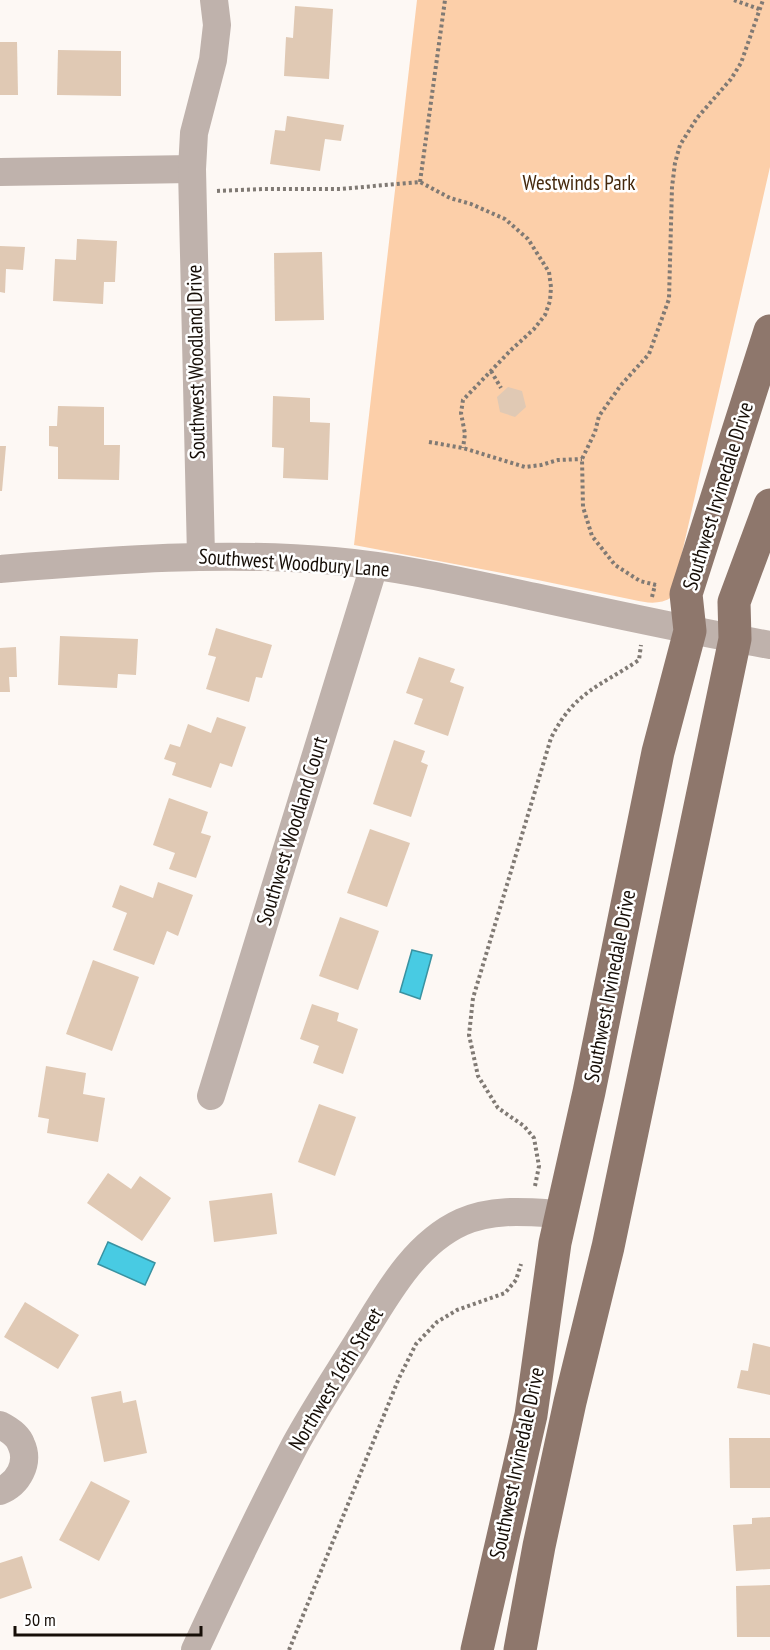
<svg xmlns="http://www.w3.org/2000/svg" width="770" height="1650" font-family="'PT Sans Narrow',sans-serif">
  <rect width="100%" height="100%" fill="#fdf8f4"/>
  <path fill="#fccfa9" d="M417,0H770V167L672,597C660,605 647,603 634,600L528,578L354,545Z"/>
  <g fill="#48cbe3" stroke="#3992a1" stroke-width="1.5">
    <path d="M412,950L432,955L420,999L400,992Z"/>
    <path d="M108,1242L155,1263L145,1285L98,1264Z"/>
  </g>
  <g fill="#e0c9b4">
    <path d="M295,6L333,9L329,79L284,76L286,37L293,38Z"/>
    <path d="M0,42H17L18,95H0Z"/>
    <path d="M58,50L121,51V96L57,95Z"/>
    <path d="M287,116L344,125L341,141L325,139L320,171L270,164L275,130L285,131Z"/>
    <path d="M77,239L117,241L115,282H104L103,304L53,301L55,259L76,260Z"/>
    <path d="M0,246L25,247L23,270L6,269L5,293L0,292Z"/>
    <path d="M322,252L324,320L275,321L274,253Z"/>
    <path d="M508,387L522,391L526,407L515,417L500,412L497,397Z"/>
    <path d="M273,396L310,398V422L330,423L328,480L283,478L284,448L272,447Z"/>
    <path d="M58,406L104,407V445H120L119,480L58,479V447L49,446V426H57Z"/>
    <path d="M0,446H6L2,491H0Z"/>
    <path d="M216,628L272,645L262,678L256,677L249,702L206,689L216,657L208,655Z"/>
    <path d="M60,636L138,639L136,675L118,674L117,688L58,685Z"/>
    <path d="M16,647L17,677H9L10,692H0V648Z"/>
    <path d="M419,657L455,669L450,682L464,687L448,736L414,724L423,699L406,693Z"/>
    <path d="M217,717L246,727L232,767L220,763L211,788L172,775L176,763L164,759L170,744L180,747L188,724L211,733Z"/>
    <path d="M394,740L425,751L421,762L428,765L411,817L373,804Z"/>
    <path d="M169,798L208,812L201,833L211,836L196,878L169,869L175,853L153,845Z"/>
    <path d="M370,829L410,843L387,907L347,893Z"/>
    <path d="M158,882L193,895L178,936L167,931L154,965L113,950L127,913L112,907L120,885L153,898Z"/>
    <path d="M340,917L379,931L358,990L319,976Z"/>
    <path d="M93,960L139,977L112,1051L66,1034Z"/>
    <path d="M312,1004L339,1013L337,1021L358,1029L343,1074L313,1063L319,1046L300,1039Z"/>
    <path d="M46,1066L86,1073L83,1094L105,1098L98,1142L47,1133L49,1119L38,1117Z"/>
    <path d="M319,1104L356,1117L335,1176L298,1162Z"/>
    <path d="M108,1173L131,1189L140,1176L171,1198L142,1241L87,1203Z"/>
    <path d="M272,1193L277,1234L214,1242L209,1201Z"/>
    <path d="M25,1302L79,1335L58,1369L4,1337Z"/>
    <path d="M753,1343L770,1347V1395L737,1388L741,1370L748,1371Z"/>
    <path d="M121,1391L123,1403L136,1400L147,1453L104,1462L91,1397Z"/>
    <path d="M729,1438H770V1488H730Z"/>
    <path d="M91,1481L130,1501L99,1561L59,1540Z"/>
    <path d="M770,1517V1569L736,1571L733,1525L752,1524V1518Z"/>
    <path d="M22,1556L32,1588L0,1599V1563Z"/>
    <path d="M770,1585V1637H737L736,1586Z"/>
  </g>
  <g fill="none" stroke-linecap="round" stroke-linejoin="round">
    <g stroke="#807a74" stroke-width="4" stroke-dasharray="3 3" stroke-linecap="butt">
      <path d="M734,0L759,9"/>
      <path d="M420,182L445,0"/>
      <path d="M217,191L263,189H340L420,182L450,198L471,204L505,219L528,239L549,272L551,287L550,301L545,315L534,329L511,350L463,400L461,413L465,434L463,448"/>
      <path d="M491,371L501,388"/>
      <path d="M429,442L463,448L525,467L541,465L558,460L582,459"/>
      <path d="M656,585L640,581L615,565L592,536L583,507L582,459L595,432L599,416L621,385L649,354L669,299L672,187L675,163L680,145L697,118L731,79L741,63L763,0"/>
      <path d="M652,597L655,585"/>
      <path d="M535,1186L539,1166L534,1138L524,1126L498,1108L478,1076L469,1035L473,998L551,738C575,691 599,687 639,660L641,645"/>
      <path d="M289,1650L399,1378L416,1344L437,1322L457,1310L505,1293L516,1280L521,1264"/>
    </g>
    <g stroke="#bfb2ac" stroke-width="28">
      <path d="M0,172L192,169"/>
      <path d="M201,556L192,169L194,133L213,60L217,25L214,0"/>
      <path d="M0,569C112,560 222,551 334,561C402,567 469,583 535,597C613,614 691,631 770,645"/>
      <path d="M211,1096L374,566"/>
      <path d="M0,1425C8,1429 18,1435 21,1444C30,1463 18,1484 0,1491"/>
      <path d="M195,1650C227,1581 260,1512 295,1445C313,1412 334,1380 354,1348C383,1302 411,1245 462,1222C494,1208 528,1212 561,1214"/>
    </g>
    <g stroke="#8e776c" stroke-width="33">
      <path d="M477,1650L531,1415L555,1243L589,1092L658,752L690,631L686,594L770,331"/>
      <path d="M520,1650L539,1546L570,1402L608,1247L735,639L734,602L770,505"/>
    </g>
  </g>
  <g text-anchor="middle" stroke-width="5" stroke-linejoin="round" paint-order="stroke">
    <g font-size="21" fill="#45290d" stroke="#fff">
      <text x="579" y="190">Westwinds Park</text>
    </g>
    <g font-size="21" fill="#160e07" stroke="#fff">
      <text transform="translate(196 362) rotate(-91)" y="7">Southwest Woodland Drive</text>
      <text transform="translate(718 496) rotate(-73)" y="7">Southwest Irvinedale Drive</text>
      <text transform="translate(294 563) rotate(4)" y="7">Southwest Woodbury Lane</text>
      <text transform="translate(292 831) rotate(-73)" y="7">Southwest Woodland Court</text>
      <text transform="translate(610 986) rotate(-79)" y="7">Southwest Irvinedale Drive</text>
      <text transform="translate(336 1379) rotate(-59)" y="7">Northwest 16th Street</text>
      <text transform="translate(517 1463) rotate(-78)" y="7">Southwest Irvinedale Drive</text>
    </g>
  </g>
  <path d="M15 1626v9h186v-9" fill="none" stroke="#160e07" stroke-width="3"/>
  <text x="24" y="1626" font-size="18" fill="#160e07" stroke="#ffffff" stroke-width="4.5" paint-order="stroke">50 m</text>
</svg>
